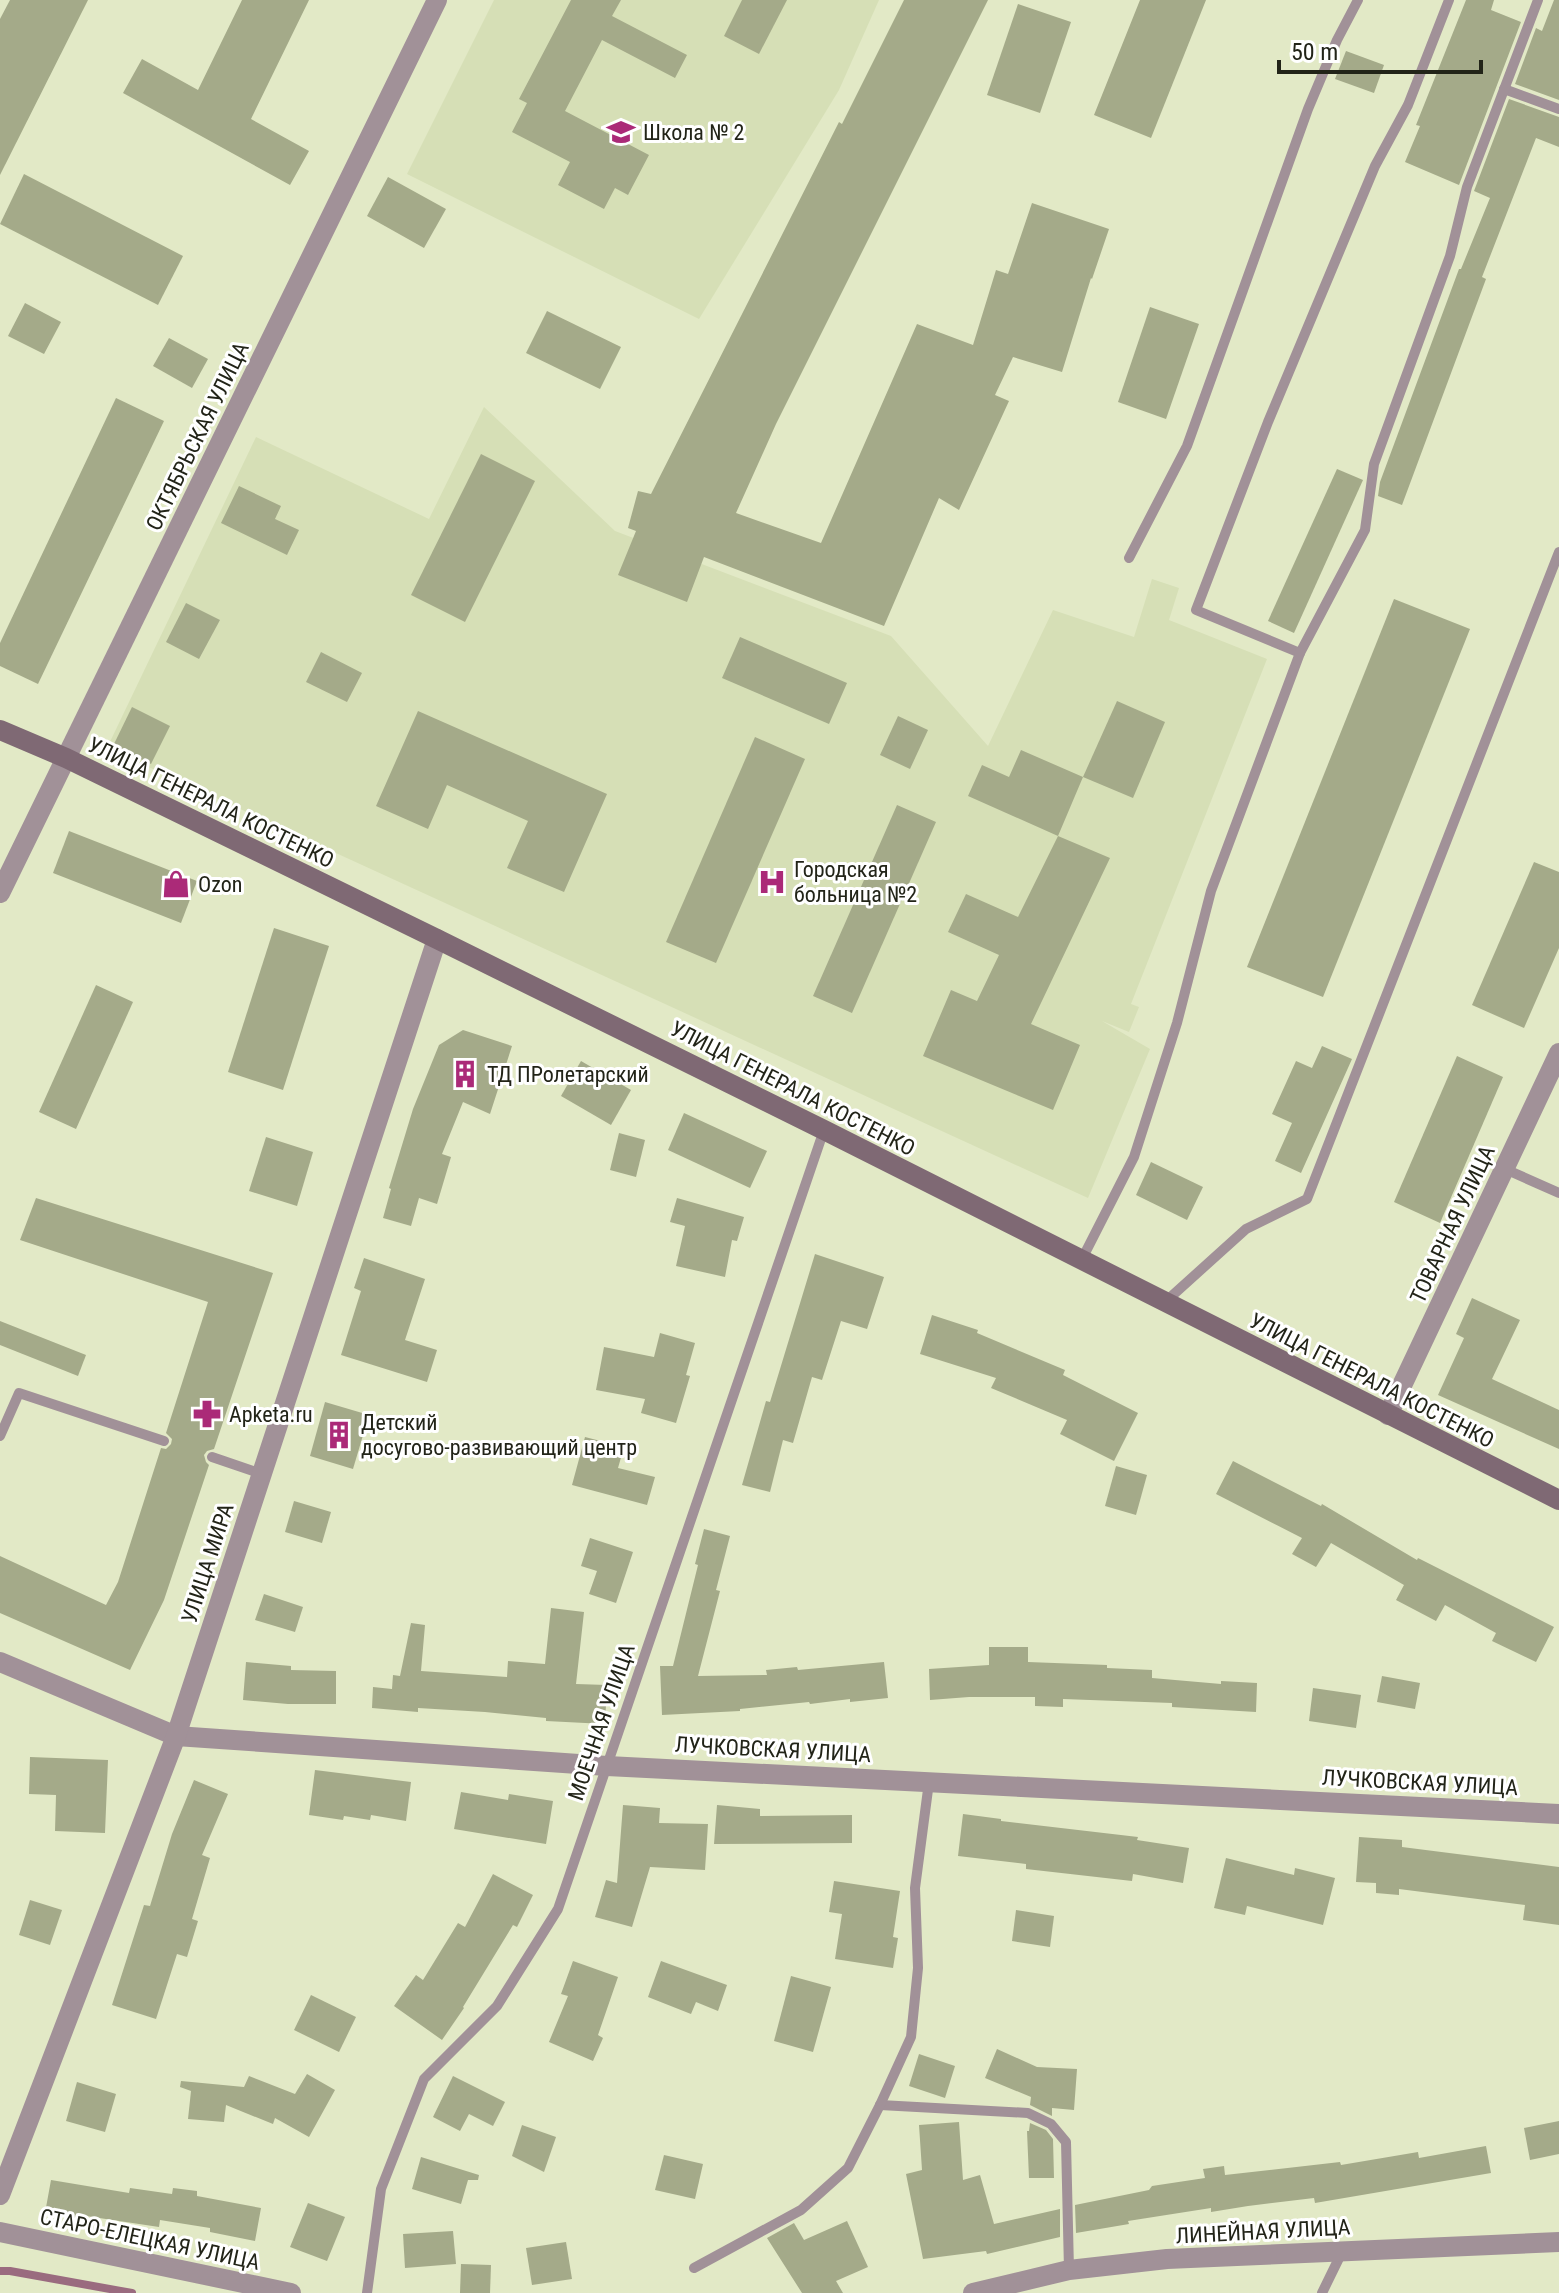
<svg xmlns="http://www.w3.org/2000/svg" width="1559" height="2293" font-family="'Roboto Condensed',sans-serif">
  <rect width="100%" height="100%" fill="#e2e9c6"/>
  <g fill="#d6dfb6">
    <path d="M494,0H879L839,90L699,319L407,174Z"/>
    <path d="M484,407L615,531L891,636L988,746L1053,610L1134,637L1152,579L1179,588L1169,620L1267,659L1131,1004L1139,1007L1129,1032L1102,1021L1150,1049L1088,1198L107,748L256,437L429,519Z"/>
  </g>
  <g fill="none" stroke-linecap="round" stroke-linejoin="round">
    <path stroke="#9a6b7f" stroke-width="8" d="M0,2271H10L132,2293"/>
  </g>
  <g fill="#a4aa89">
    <path d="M10,0H88L0,175V19Z"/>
    <path d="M242,0H309L251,119L309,151L290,185L123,93L142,59L198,90Z"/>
    <path d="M571,0H621L612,16L687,55L675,78L602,40L565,111L649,155L628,195L615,188L604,209L558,185L570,162L512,132L527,103L519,99Z"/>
    <path d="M742,0H787L759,54L724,36Z"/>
    <path d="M904,0H988L776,424L736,513L821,543L917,324L973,345L996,270L1008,274L1032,203L1109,229L1092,279L1091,278L1062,372L1013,357L995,395L1009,401L959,510L939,498L884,626L704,557L687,602L618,575L636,531L628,528L638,491L651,494L839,122L842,124Z"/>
    <path d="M1140,0H1206L1151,138L1094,115Z"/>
    <path d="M1466,0H1494L1491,10L1521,22L1459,185L1405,162L1420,126L1416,125Z"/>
    <path d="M1554,0H1559V100L1515,84L1536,28L1542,31Z"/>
    <path d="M1018,4L1071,22L1040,113L987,95Z"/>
    <path d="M1346,51L1384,65L1374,93L1335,79Z"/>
    <path d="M1509,99L1559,117V147L1536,138L1482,277L1486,279L1402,505L1378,496L1380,482L1459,269H1461L1490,198L1474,191Z"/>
    <path d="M24,174L183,256L158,305L0,224Z"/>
    <path d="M388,177L446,209L424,248L367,216Z"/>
    <path d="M25,303L61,322L44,354L8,336Z"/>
    <path d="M1150,307L1199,324L1166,419L1118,402Z"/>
    <path d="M547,311L621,347L600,389L526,353Z"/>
    <path d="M169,338L208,359L192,388L153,366Z"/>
    <path d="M116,398L164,421L38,684L0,666V643Z"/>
    <path d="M481,454L535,481L465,622L411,595Z"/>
    <path d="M1337,469L1363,480L1294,633L1268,621Z"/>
    <path d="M239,486L281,506L275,519L299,530L287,555L221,523Z"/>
    <path d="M1394,599L1470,629L1323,997L1247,967Z"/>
    <path d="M186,603L220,620L199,659L166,642Z"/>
    <path d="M740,637L847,683L829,724L722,678Z"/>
    <path d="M321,652L362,673L347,702L306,682Z"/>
    <path d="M1117,701L1165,722L1133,798L1083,777Z"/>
    <path d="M132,707L170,726L151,764L113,746Z"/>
    <path d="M418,711L607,794L564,892L507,868L528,821L447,785L428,829L376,806Z"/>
    <path d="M898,716L928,730L910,769L880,755Z"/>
    <path d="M755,737L805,759L716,963L666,942Z"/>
    <path d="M1021,750L1083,777L1058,836L968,796L982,765L1009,777Z"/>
    <path d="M897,805L936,822L852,1013L813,996Z"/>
    <path d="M69,831L197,881L181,923L53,873Z"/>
    <path d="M1058,836L1110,858L1031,1024L1080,1045L1053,1110L923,1056L951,990L977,1001L999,955L948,932L966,894L1018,917Z"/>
    <path d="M1534,862L1559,872V948L1524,1028L1472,1005Z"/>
    <path d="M274,928L329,946L283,1090L228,1072Z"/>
    <path d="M96,985L133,1002L76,1129L39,1112Z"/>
    <path d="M463,1030L512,1046L490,1114L463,1102L442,1154L451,1157L437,1204L419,1198L411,1226L383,1218L391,1189L389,1188L413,1109L439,1045Z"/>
    <path d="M1322,1046L1352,1059L1301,1173L1275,1161L1292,1123L1272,1114L1296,1061L1312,1068Z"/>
    <path d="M1457,1056L1503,1077L1440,1223L1394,1202Z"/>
    <path d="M581,1061L631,1090L611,1125L561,1096Z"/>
    <path d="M684,1113L767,1151L750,1188L668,1150Z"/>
    <path d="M619,1133L645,1140L636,1177L610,1170Z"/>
    <path d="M266,1137L313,1152L297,1206L249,1191Z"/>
    <path d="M1151,1162L1203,1187L1187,1220L1136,1195Z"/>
    <path d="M36,1198L273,1273L214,1449L207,1451L204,1455L206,1462L209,1465L164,1600L130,1670L0,1613V1556L106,1605L118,1582L161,1448L166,1449L171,1444L172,1439L166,1433L208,1302L20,1240Z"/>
    <path d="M677,1198L744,1217L737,1241L732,1240L725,1277L676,1266L685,1226L670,1222Z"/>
    <path d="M815,1254L884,1277L867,1329L841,1321L822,1380L812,1377L793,1443L783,1440L770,1492L742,1485L766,1401L770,1402Z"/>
    <path d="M364,1258L425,1279L405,1340L437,1350L427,1382L341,1355L361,1291L354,1288Z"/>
    <path d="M1472,1298L1520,1320L1492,1379L1559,1410V1449L1438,1395L1464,1338L1456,1334Z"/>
    <path d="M932,1315L978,1330L977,1333L1065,1370L1063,1375L1138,1413L1114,1461L1060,1434L1067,1420L991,1388L996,1378L920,1354Z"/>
    <path d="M0,1321L86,1355L78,1376L0,1345Z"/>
    <path d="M660,1333L695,1343L686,1375L690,1376L676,1423L641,1413L645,1399L596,1390L604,1347L654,1357Z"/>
    <path d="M325,1402L369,1415L353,1469L310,1456Z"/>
    <path d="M585,1437L624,1447L618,1468L655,1477L647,1505L572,1485Z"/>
    <path d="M1233,1461L1321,1506L1322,1504L1417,1560L1418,1558L1554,1627L1536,1662L1492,1641L1496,1633L1445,1605L1436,1621L1396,1600L1404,1585L1331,1543L1316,1567L1292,1554L1302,1538L1216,1494Z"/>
    <path d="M1116,1466L1147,1475L1136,1515L1105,1506Z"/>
    <path d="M294,1501L331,1512L322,1543L285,1532Z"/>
    <path d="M704,1529L730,1536L716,1590L720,1591L698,1676L767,1675L766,1670L797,1667L798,1670L884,1662L888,1698L850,1702V1699L810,1704L809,1702L740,1709V1711L662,1715L660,1666H673L698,1565L695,1564Z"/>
    <path d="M590,1538L633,1552L616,1603L589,1594L597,1571L581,1566Z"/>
    <path d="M264,1594L303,1607L295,1632L255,1620Z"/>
    <path d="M551,1608L584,1612L576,1684L607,1685L605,1724L546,1721V1718L485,1712L418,1708V1712L372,1708L373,1687L392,1689L393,1675L400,1676L411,1623L425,1625L421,1671L507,1677L508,1661L545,1664Z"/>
    <path d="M989,1647H1028V1662L1107,1665V1668L1152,1670V1678L1221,1684V1681L1257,1683L1256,1712L1172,1707V1703L1063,1699V1707L1035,1706V1697H969L930,1700L929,1669L989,1665Z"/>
    <path d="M246,1662L291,1666V1670L336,1671V1704H288L243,1700Z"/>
    <path d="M1382,1676L1420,1683L1415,1709L1377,1702Z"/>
    <path d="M1313,1688L1361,1695L1356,1728L1309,1721Z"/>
    <path d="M30,1757L108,1760L105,1833L55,1831L56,1795L29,1794Z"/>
    <path d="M315,1770L411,1782L406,1821L371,1815L370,1820L344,1816L343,1820L309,1815Z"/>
    <path d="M194,1780L228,1794L202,1855L210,1858L192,1919L198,1921L187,1957L177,1954L156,2019L112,2005L144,1905L150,1906L172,1834Z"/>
    <path d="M461,1792L508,1800L509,1794L553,1801L546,1844L454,1829Z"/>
    <path d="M623,1805L660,1808L659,1823L708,1824L705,1870L650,1867L632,1927L595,1917L606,1880L617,1883Z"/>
    <path d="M717,1805L760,1809V1816L852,1815V1843L714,1844Z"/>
    <path d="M963,1814L1001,1819V1821L1138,1837L1137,1840L1189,1848L1183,1883L1133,1874L1132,1881L1026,1869V1864L958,1856Z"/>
    <path d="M1359,1837L1402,1840V1847L1559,1867V1925L1523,1920L1525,1905L1399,1889V1895L1376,1893V1883L1356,1882Z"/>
    <path d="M1226,1858L1294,1875L1295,1868L1335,1878L1323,1925L1247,1906L1245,1915L1214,1908Z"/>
    <path d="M493,1874L533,1895L517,1927L513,1925L463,2007L464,2008L442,2040L394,2006L416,1975L423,1980L458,1923L465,1927Z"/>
    <path d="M834,1881L900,1891L893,1937L898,1938L893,1968L835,1959L842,1914L829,1912Z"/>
    <path d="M30,1900L62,1910L50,1945L19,1935Z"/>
    <path d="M1016,1910L1054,1916L1050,1947L1012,1941Z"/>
    <path d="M573,1961L618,1977L598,2035L603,2038L593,2061L549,2042L568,1996L561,1994Z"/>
    <path d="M661,1961L727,1985L718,2011L696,2002L691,2014L648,1997Z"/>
    <path d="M791,1976L831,1987L813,2052L774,2041Z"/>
    <path d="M311,1995L356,2017L339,2052L294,2030Z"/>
    <path d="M997,2049L1037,2067L1077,2069L1074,2110L1052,2108V2116L1030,2105L1031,2097L985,2078Z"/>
    <path d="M919,2054L955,2066L945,2098L909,2086Z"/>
    <path d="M307,2074L335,2090L309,2137L275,2118L273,2124L226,2105L224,2122L188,2119L191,2091L180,2087L181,2081L244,2087L249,2076L295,2094Z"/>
    <path d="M453,2076L505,2102L493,2126L469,2114L460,2131L433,2117Z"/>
    <path d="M77,2082L116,2094L105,2132L66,2121Z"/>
    <path d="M1559,2121V2154L1530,2160L1524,2128Z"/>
    <path d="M959,2122L963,2180L980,2175L994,2224L1060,2209V2237L987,2254L986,2251L923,2259L906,2174L922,2170L919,2125Z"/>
    <path d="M1030,2123L1046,2130L1053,2139L1054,2178H1029L1027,2131H1029Z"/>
    <path d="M522,2125L556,2137L544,2172L512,2156Z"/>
    <path d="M1486,2146L1491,2173L1315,2203L1314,2198L1248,2206L1211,2212V2208L1128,2221L1129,2224L1076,2233L1075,2205L1149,2190L1152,2186L1205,2178L1203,2169L1224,2166L1225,2175L1340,2162L1341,2165L1418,2152L1419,2158Z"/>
    <path d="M664,2155L703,2164L695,2199L655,2190Z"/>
    <path d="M421,2157L479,2175L478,2180H468L461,2204L412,2189Z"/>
    <path d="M51,2180L129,2193L130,2188L172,2194L173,2188L197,2191V2196L261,2208L255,2241L210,2232V2228L160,2220L159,2227L86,2216V2220L45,2213Z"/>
    <path d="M308,2203L345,2217L327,2261L290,2247Z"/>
    <path d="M847,2221L868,2267L836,2281L843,2293H802L767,2238L794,2223L804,2240Z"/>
    <path d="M453,2231L456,2264L405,2268L403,2234Z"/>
    <path d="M566,2242L572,2279L532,2285L526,2248Z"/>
    <path d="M461,2264L491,2265L490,2293H460Z"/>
  </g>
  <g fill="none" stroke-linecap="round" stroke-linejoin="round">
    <g stroke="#a19198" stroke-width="10">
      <path d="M1504,89L1559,109"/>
      <path d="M1129,558L1187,446L1308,109L1337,40L1358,0"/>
      <path d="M1300,653L1196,610L1268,422L1375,166L1408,105L1449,0"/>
      <path d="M1505,1169L1559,1193"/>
      <path d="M1081,1261L1134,1157L1177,1023L1211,891L1300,653L1365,530L1374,464L1450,256L1467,187L1538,0"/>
      <path d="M1164,1303L1246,1229L1307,1199L1559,552"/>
      <path d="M0,1436L19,1393L164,1441"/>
      <path d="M212,1457L262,1474"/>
      <path d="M880,2105L1028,2113L1051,2124L1066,2142L1069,2270"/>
      <path d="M694,2268L801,2210L848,2168L880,2105L911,2037L918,1968L915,1888L929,1782"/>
      <path d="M367,2293L381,2189L424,2079L497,2006L558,1909L824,1130"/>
      <path d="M1322,2293L1342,2252"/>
    </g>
    <g stroke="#a19198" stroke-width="20">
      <path d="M66,758L437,0"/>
      <path d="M1388,1415L1559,1053"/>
      <path d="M0,1662L176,1736"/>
      <path d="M0,2232L291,2293"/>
      <path d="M973,2293L1069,2270L1167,2259L1559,2242"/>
    </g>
    <g stroke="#a19198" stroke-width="20">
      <path d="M0,893L66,758"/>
      <path d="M176,1736L607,1766L1559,1814"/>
      <path d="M0,2195L176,1736L437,939"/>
    </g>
    <path stroke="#7f6974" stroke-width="20" d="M0,730L66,758L437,939L824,1130L1559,1500"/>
  </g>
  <defs>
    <symbol id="school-bare" viewBox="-9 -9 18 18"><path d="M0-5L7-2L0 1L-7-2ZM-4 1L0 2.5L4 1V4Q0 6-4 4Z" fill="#ab2a78" stroke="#fff" stroke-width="2.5" paint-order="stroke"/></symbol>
    <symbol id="hospital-bare" viewBox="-9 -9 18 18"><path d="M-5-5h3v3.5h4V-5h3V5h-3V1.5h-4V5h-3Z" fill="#ab2a78" stroke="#fff" stroke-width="2.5" paint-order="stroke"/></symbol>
    <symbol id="shop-bare" viewBox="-9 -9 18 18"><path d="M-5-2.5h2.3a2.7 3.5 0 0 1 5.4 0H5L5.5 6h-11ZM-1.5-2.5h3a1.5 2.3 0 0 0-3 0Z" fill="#ab2a78" stroke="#fff" stroke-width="2.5" paint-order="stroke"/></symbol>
    <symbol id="building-bare" viewBox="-9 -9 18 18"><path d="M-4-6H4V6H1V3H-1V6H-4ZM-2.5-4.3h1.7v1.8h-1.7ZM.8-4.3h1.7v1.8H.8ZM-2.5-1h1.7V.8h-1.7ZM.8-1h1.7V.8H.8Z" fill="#ab2a78" stroke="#fff" stroke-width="2.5" paint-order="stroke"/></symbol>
    <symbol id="pharmacy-bare" viewBox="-9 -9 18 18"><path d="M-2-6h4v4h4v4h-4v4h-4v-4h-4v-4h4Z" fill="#ab2a78" stroke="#fff" stroke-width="2.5" paint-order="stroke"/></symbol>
  </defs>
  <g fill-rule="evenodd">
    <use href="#school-bare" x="601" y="112" width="40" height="40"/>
    <use href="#hospital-bare" x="752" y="862" width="40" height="40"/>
    <use href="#shop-bare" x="156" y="864" width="40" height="40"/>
    <use href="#building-bare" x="445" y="1054" width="40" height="40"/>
    <use href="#pharmacy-bare" x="187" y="1394" width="40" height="40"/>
    <use href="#building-bare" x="319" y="1415" width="40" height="40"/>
  </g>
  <g text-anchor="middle" stroke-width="6" stroke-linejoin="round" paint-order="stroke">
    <g font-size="22" fill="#222418" stroke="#fff" text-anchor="start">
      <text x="643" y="140">Школа № 2</text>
      <text x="794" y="877">Городская<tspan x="794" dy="25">больница №2</tspan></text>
      <text x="198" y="892">Ozon</text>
      <text x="487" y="1082">ТД ПРолетарский</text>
      <text x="229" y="1422">Apketa.ru</text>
      <text x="361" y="1430">Детский<tspan x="361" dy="25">досугово-развивающий центр</tspan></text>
    </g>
    <g font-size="22" fill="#222418" stroke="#fff">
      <text transform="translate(197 436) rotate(-64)" y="8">ОКТЯБРЬСКАЯ УЛИЦА</text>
      <text transform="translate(211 802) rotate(26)" y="8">УЛИЦА ГЕНЕРАЛА КОСТЕНКО</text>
      <text transform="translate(793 1088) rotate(27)" y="8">УЛИЦА ГЕНЕРАЛА КОСТЕНКО</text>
      <text transform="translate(1452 1224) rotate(-65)" y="8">ТОВАРНАЯ УЛИЦА</text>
      <text transform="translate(1372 1380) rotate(27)" y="8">УЛИЦА ГЕНЕРАЛА КОСТЕНКО</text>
      <text transform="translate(207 1563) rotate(-72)" y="8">УЛИЦА МИРА</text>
      <text transform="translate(601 1722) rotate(-71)" y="8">МОЕЧНАЯ УЛИЦА</text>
      <text transform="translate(773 1749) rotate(3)" y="8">ЛУЧКОВСКАЯ УЛИЦА</text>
      <text transform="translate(1420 1782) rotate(3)" y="8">ЛУЧКОВСКАЯ УЛИЦА</text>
      <text transform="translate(1263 2231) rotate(-3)" y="8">ЛИНЕЙНАЯ УЛИЦА</text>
      <text transform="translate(150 2239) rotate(12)" y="8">СТАРО-ЕЛЕЦКАЯ УЛИЦА</text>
    </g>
  </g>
  <path d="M1279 60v12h202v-12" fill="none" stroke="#222418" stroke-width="4"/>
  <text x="1291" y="60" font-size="24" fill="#222418" stroke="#ffffff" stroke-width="6" paint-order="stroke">50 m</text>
</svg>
